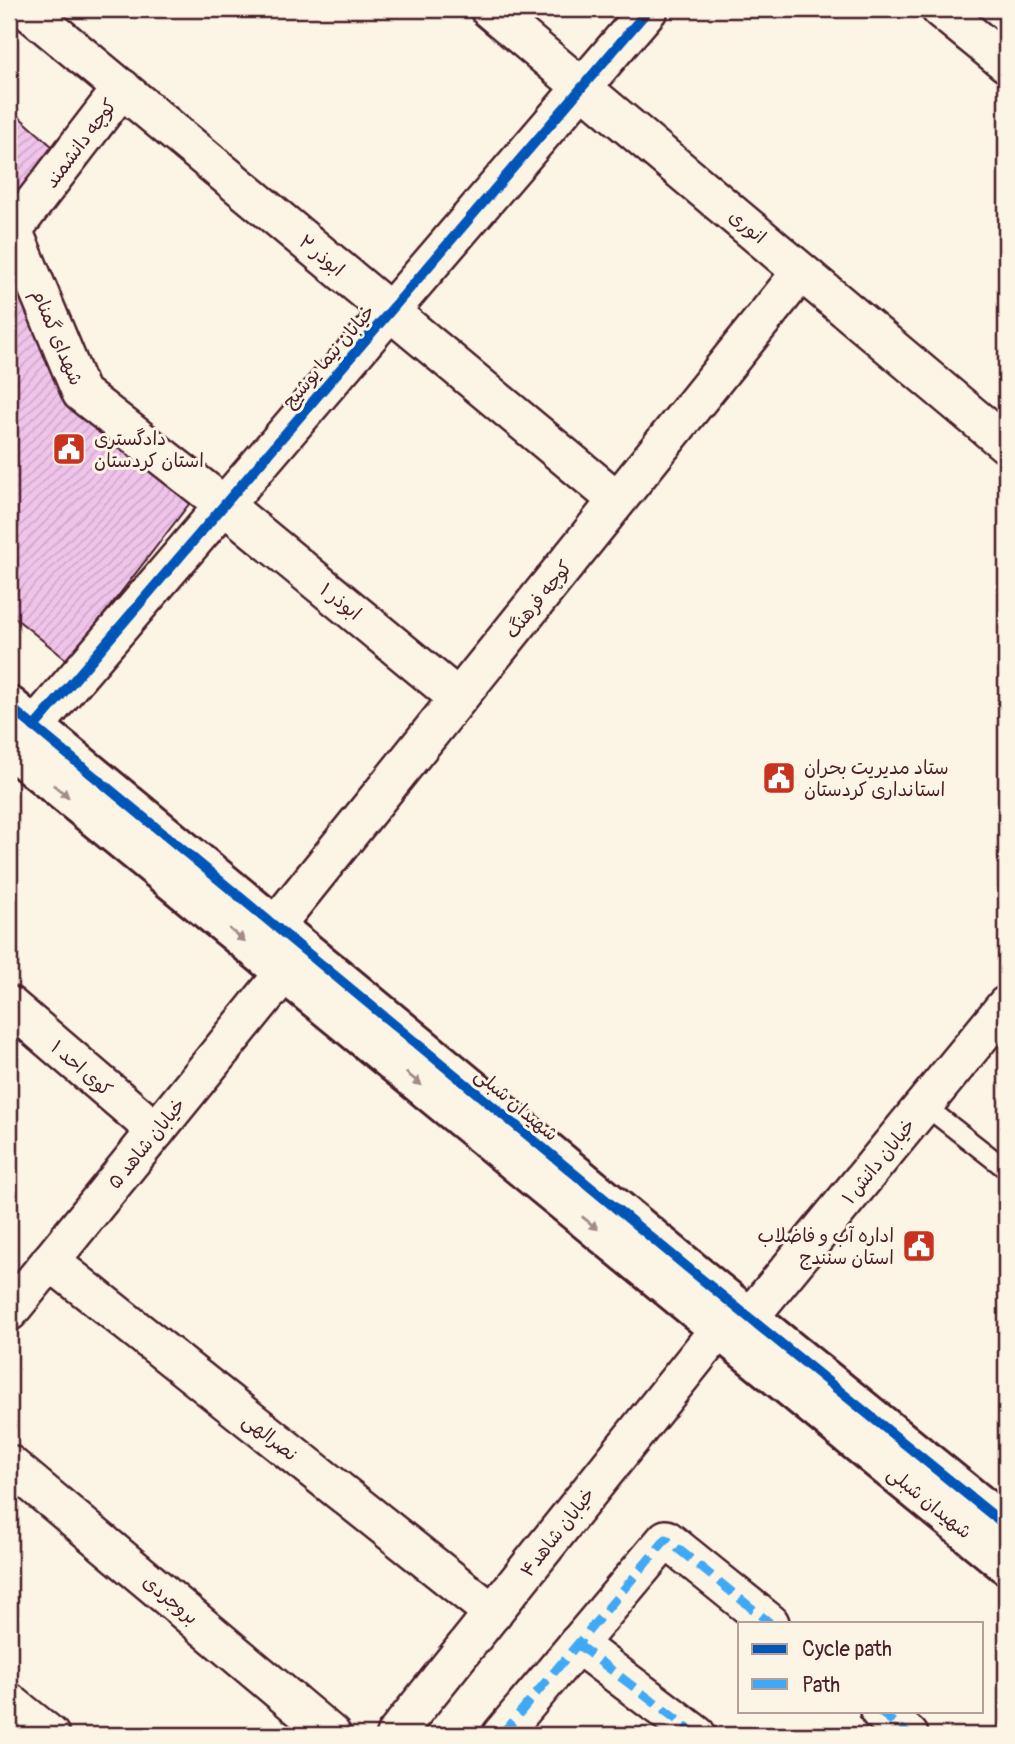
<svg xmlns="http://www.w3.org/2000/svg" width="1015" height="1744" font-family="Pangolin,'Playpen Sans Arabic',sans-serif">
  <defs>
    <pattern id="building-hatch" width="6" height="6" patternUnits="userSpaceOnUse" patternTransform="scale(1.75)"><rect width="6" height="6" fill="#f0c4ea"/><path d="M-1 1l2-2M0 6l6-6M5 7l2-2" fill="none" stroke="#cfa8c9"/></pattern>
  </defs>
  <rect width="100%" height="100%" fill="#fcf5e5"/>
  <filter id="ink" filterUnits="userSpaceOnUse"><feTurbulence type="fractalNoise" baseFrequency=".0143" numOctaves="2"/><feDisplacementMap in="SourceGraphic" scale="14" xChannelSelector="R" yChannelSelector="G"/><feConvolveMatrix kernelMatrix="1 2 1 2 8 2 1 2 1" color-interpolation-filters="sRGB"/></filter>
  <g filter="url(#ink)">
    <g fill="url(#building-hatch)" stroke="#4a1f2b" stroke-width="2">
      <path d="M9,108L54,148L9,210Z"/>
      <path d="M9,268L66,398L193,499L68,661L9,613Z"/>
    </g>
    <g fill="none" stroke-linecap="round" stroke-linejoin="round">
      <defs>
        <path id="lane" d="M924,1105L1006,1169"/>
        <g id="street">
          <path d="M26,9L617,500"/>
          <path d="M489,9L1006,444"/>
          <path d="M940,9L1006,63"/>
          <path d="M122,88L13,230L81,393L224,505L458,698"/>
          <path d="M34,727L649,9"/>
          <path d="M275,926L801,272"/>
          <path d="M9,1005L156,1131"/>
          <path d="M50,1261L493,1613"/>
          <path d="M9,1312L284,973"/>
          <path d="M749,1318L1006,1005"/>
          <path d="M9,1464L332,1735"/>
          <path d="M577,1644L697,1735"/>
          <path d="M9,1702L50,1735"/>
          <path d="M879,1711L909,1735"/>
          <path d="M395,1735L719,1329"/>
          <path d="M501,1735L666,1539L770,1623"/>
        </g>
        <g id="secondary">
          <path d="M9,706L699,1277L1006,1526"/>
          <path d="M9,747L1006,1564"/>
        </g>
      </defs>
      <use href="#lane" stroke="#4a1f2b" stroke-width="23"/>
      <use href="#street" stroke="#4a1f2b" stroke-width="42"/>
      <use href="#secondary" stroke="#4a1f2b" stroke-width="44"/>
      <use href="#lane" stroke="#fcf5e5" stroke-width="18"/>
      <use href="#street" stroke="#fcf5e5" stroke-width="37"/>
      <use href="#secondary" stroke="#fcf5e5" stroke-width="38"/>
      <g stroke="#3fa9f5" stroke-width="9" stroke-dasharray="18 9" stroke-linecap="butt">
        <path d="M577,1644L697,1735"/>
        <path d="M879,1711L909,1735"/>
        <path d="M501,1735L666,1539L770,1623"/>
      </g>
      <defs>
        <g id="cycleway">
          <path d="M9,706L699,1277L1006,1526"/>
          <path d="M34,727L649,9"/>
        </g>
      </defs>
      <use href="#cycleway" stroke="#fcf5e5" stroke-width="15"/>
      <use href="#cycleway" stroke="#0057b8" stroke-width="10"/>
    </g>
    <defs><path id="oneway-solid" d="M-6-.8H1V-3.2L6.5 0L1 3.2V.8H-6Z" transform="scale(1.75)"/></defs>
    <g fill="#a38a88">
      <use href="#oneway-solid" transform="translate(61 791) rotate(39)"/>
      <use href="#oneway-solid" transform="translate(237 935) rotate(39)"/>
      <use href="#oneway-solid" transform="translate(414 1079) rotate(39)"/>
      <use href="#oneway-solid" transform="translate(590 1223) rotate(39)"/>
    </g>
  </g>
  <defs>
    <symbol id="civic-square" viewBox="-11 -11 22 22"><rect x="-9" y="-9" width="18" height="18" rx="4" fill="#c8321e" stroke="#fcf5e5"/><path d="M-.6-6.5H3V-4.5H.6V-3L4-1V1h2V6H-6V1h2V-1L-.6-3ZM-1.2 2.5V6h2.4V2.5Z" fill="#fff"/></symbol>
  </defs>
  <g fill-rule="evenodd">
    <use href="#civic-square" x="50" y="430" width="38" height="38"/>
    <use href="#civic-square" x="760" y="759" width="38" height="38"/>
    <use href="#civic-square" x="900" y="1227" width="38" height="38"/>
  </g>
  <g text-anchor="middle" stroke-width="6" stroke-linejoin="round" paint-order="stroke">
    <g font-size="19" fill="#4a1f2b" stroke="#fcf5e5">
      <text transform="translate(80 143) rotate(-53)" y="7">کوچه دانشمند</text>
      <text transform="translate(748 226) rotate(40)" y="7">انوری</text>
      <text transform="translate(322 255) rotate(40)" y="7">ابوذر ۲</text>
      <text transform="translate(58 337) rotate(67)" y="7">شهدای گمنام</text>
      <text transform="translate(328 356) rotate(-49)" y="7">خیابان نیما یوشیج</text>
      <text transform="translate(538 599) rotate(-51)" y="7">کوچه فرهنگ</text>
      <text transform="translate(341 601) rotate(39)" y="7">ابوذر ۱</text>
      <text transform="translate(82 1068) rotate(41)" y="7">کوی احد ۱</text>
      <text transform="translate(517 1104) rotate(40)" y="7">شهیدان شبلی</text>
      <text transform="translate(146 1143) rotate(-51)" y="7">خیابان شاهد ۵</text>
      <text transform="translate(878 1161) rotate(-51)" y="7">خیابان دانش ۱</text>
      <text transform="translate(271 1437) rotate(38)" y="7">نصرالهی</text>
      <text transform="translate(930 1502) rotate(39)" y="7">شهیدان شبلی</text>
      <text transform="translate(557 1532) rotate(-52)" y="7">خیابان شاهد۴</text>
      <text transform="translate(171 1599) rotate(40)" y="7">بروجردی</text>
    </g>
    <g font-size="19" fill="#4a1f2b" stroke="#fcf5e5" text-anchor="start">
      <text x="94" y="445">دادگستری<tspan x="94" dy="22">استان کردستان</tspan></text>
      <text x="804" y="774">ستاد مدیریت بحران<tspan x="804" dy="22">استانداری کردستان</tspan></text>
      <text x="894" y="1242" text-anchor="end">اداره آب و فاضلاب<tspan x="894" dy="22">استان سنندج</tspan></text>
    </g>
  </g>
  <rect width="1015" height="1744" fill="none" stroke="#fcf5e5" stroke-width="35"/>
  <rect x="18" y="18" width="980" height="1709" fill="none" stroke="#4a1f2b" stroke-width="2.5" filter="url(#ink)"/>
  <rect x="738" y="1622" width="245" height="91" fill="#fcf5e5" stroke="#b59f9b" stroke-width="2"/>
  <rect x="752" y="1644" width="35" height="10" fill="#0057b8" stroke="#b59f9b" stroke-width="2"/>
  <text x="802" y="1656" font-size="21" fill="#4a1f2b">Cycle path</text>
  <rect x="752" y="1679" width="35" height="10" fill="#3fa9f5" stroke="#b59f9b" stroke-width="2"/>
  <text x="802" y="1692" font-size="21" fill="#4a1f2b">Path</text>
</svg>
